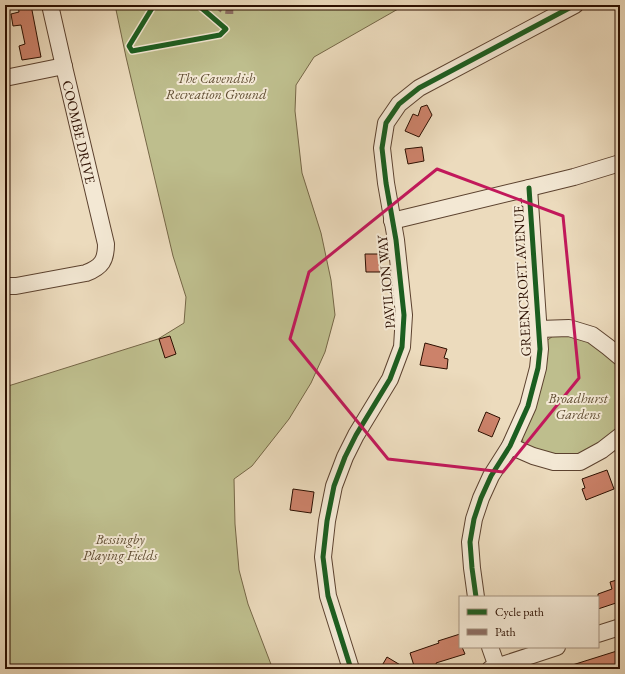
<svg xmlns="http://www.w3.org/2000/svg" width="625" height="674" font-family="'EB Garamond',serif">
  <rect width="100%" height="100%" fill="#ecdbbd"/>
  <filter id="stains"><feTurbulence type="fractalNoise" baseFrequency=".005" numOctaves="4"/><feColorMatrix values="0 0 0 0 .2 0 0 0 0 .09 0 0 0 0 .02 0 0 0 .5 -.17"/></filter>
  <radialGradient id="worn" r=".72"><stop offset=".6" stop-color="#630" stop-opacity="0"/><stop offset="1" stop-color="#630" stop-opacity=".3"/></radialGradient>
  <g fill="#bebe8d" stroke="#756646">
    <path d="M115,5H405L314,57L296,85L295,111L302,173L321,233L331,280L335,315L325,352L311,383L289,419L252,466L234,479L235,524L239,570L248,604L272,667L267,669H5V387L158,339L184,323L186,297L173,256L126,57Z"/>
    <path d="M571,334L590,341L620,366V427L596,445L582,453L563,457L547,454L523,443L522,435L545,342L553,336Z"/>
  </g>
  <g fill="#cc826a" stroke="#2c0f00">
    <path d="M18,5H31L41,57L22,60L19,46L25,44L21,25L13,26L11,14L19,12Z"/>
    <path d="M427,105L432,115L419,137L405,131L413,114L418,116L421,107Z"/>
    <path d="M422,147L424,161L408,164L405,149Z"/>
    <path d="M365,254H379L380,272H366Z"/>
    <path d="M170,336L176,354L165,358L159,339Z"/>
    <path d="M425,343L447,349L444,358L448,359L447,369L420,365Z"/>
    <path d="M486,412L500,418L492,437L478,431Z"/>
    <path d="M607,470L614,489L586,500L582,489L585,488L582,479Z"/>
    <path d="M293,489L314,492L311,513L290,510Z"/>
    <path d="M620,579V609H618L616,603L598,609V594L612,589L610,582Z"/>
    <path d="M460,634V647H462L465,654L436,663L437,666L427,669H415L410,653L439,643L438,641Z"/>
    <path d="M620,650V669H567L566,667Z"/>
    <path d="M387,657L407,669H380Z"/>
  </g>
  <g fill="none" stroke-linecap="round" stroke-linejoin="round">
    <defs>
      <g id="minor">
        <path d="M5,78L64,66"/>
        <path d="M392,221L529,188L574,177L620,163"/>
        <path d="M5,286H16L86,273C102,267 106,260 106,244L65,71L50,5"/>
        <path d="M539,329L569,328L592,335L608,347L620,357"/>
        <path d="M510,446L533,456L554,462H580L602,450L620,436"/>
        <path d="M476,597L472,568L470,542L474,519L481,498L491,476L510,446L528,406L538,368L540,349L529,188"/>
        <path d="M598,634L620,627"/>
        <path d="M490,647L497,667"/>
        <path d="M351,669L328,596L323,557L327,521L334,486L345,457L356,435L390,379L402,347L404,315L396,240L386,183L382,148L386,123L399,104L419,88L575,5"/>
        <path d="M490,669L557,647"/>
      </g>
    </defs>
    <use href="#minor" stroke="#5c422f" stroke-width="18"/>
    <use href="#minor" stroke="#f3e8d4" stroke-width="16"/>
    <path stroke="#8d6e63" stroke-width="4" stroke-dasharray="8 4" stroke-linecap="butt" d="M216,5C221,13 226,12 235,12"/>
    <defs>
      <g id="cycleway">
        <path d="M154,5L129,46L132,51L220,35L226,29L198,5"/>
        <path d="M476,597L472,568L470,542L474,519L481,498L491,476L510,446L528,406L538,368L540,349L529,188"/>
        <path d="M351,669L328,596L323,557L327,521L334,486L345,457L356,435L390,379L402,347L404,315L396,240L386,183L382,148L386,123L399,104L419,88L575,5"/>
      </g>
    </defs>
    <use href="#cycleway" stroke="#f3e8d4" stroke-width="8"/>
    <use href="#cycleway" stroke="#1b5e20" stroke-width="5"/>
  </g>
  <path fill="none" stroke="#c2185b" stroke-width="3" stroke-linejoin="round" d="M437,169L563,216L579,378L503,472L388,459L290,339L309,272Z"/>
  <g text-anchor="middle" stroke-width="4" stroke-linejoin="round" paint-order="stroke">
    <g font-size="14" font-style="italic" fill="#5f4c31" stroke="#f3e8d4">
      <text x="216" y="83">The Cavendish<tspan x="216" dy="16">Recreation Ground</tspan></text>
      <text x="578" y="403">Broadhurst<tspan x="578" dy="16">Gardens</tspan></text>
      <text x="120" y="544">Bessingby<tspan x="120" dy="16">Playing Fields</tspan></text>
    </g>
    <g font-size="14" fill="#2c0f00" stroke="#f3e8d4">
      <text transform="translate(79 132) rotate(77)" y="5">COOMBE DRIVE</text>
      <text transform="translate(522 281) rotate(-93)" y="5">GREENCROFT AVENUE</text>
      <text transform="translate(386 282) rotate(-95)" y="5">PAVILION WAY</text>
    </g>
  </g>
  <rect width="625" height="674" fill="none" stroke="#ecdbbd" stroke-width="20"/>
  <rect x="6" y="6" width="613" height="662" fill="none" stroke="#2c0f00" stroke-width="2"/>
  <rect x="10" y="10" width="605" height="654" fill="none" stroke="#2c0f00"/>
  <rect x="459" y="596" width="140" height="52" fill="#f3e8d4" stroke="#a3917f"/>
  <rect x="467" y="609" width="20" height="6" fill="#1b5e20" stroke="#a3917f"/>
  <text x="495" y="616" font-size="12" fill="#2c0f00">Cycle path</text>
  <rect x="467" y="629" width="20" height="6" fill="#8d6e63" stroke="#a3917f"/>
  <text x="495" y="636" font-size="12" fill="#2c0f00">Path</text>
  <rect width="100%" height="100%" filter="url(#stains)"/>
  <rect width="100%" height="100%" fill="url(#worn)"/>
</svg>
